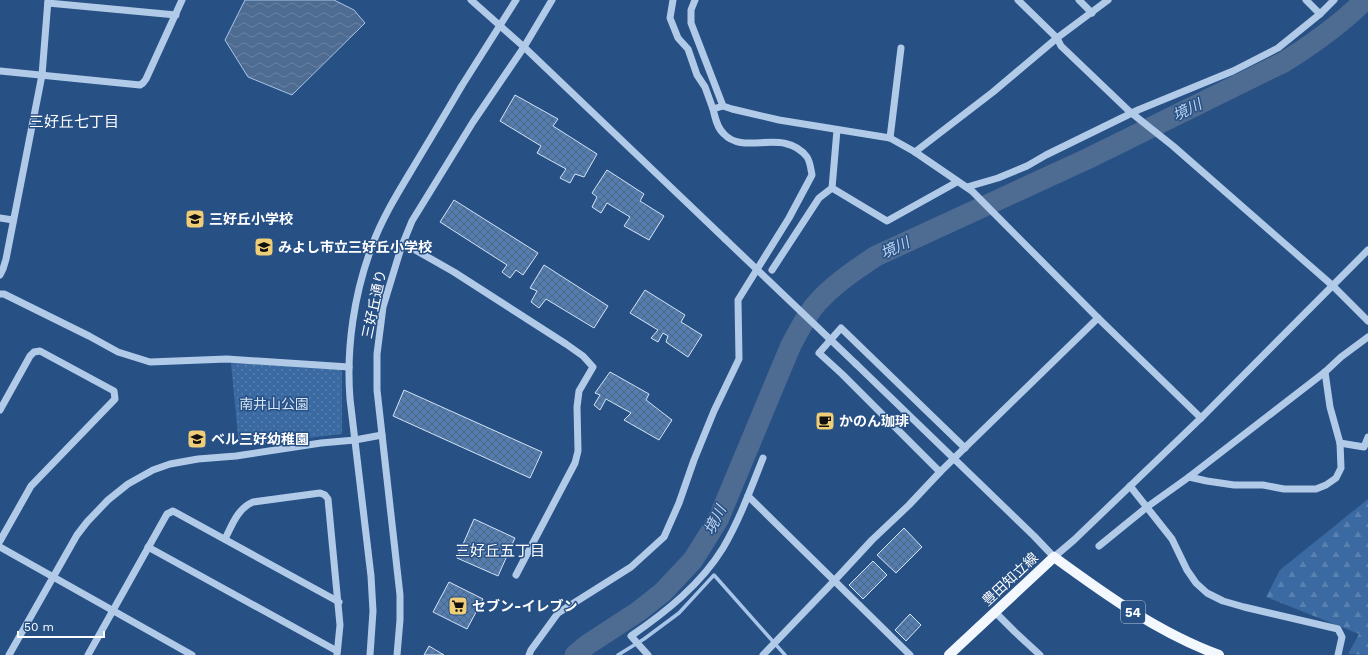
<svg xmlns="http://www.w3.org/2000/svg" width="1368" height="655" font-family="'Work Sans','Noto Sans JP',sans-serif">
  <defs>
    <pattern id="forest-firs" width="22" height="20" patternUnits="userSpaceOnUse"><rect width="22" height="20" fill="#3b6aa2"/><path d="M5 1l3.5 6h-7zM16 11l3.5 6h-7z" fill="#5880b0"/></pattern>
    <pattern id="park-dots" width="8" height="8" patternUnits="userSpaceOnUse"><rect width="8" height="8" fill="#3b6aa2"/><path d="M2 2h.1M6 6h.1" fill="none" stroke="#5880b0" stroke-width="1.8" stroke-linecap="round"/></pattern>
    <pattern id="water-waves" width="16" height="10" patternUnits="userSpaceOnUse"><rect width="16" height="10" fill="#4e6b91"/><path d="M0 5q4-4 8 0t8 0" fill="none" stroke="#6981a2"/></pattern>
    <pattern id="building-cross-hatch" width="8" height="8" patternUnits="userSpaceOnUse"><rect width="8" height="8" fill="#537caf"/><path d="M0 0l8 8M0 8l8-8" fill="none" stroke="#506682"/></pattern>
  </defs>
  <rect width="100%" height="100%" fill="#275085"/>
  <path fill="url(#forest-firs)" d="M1368,499V655L1348,654L1359,634L1266,597L1280,570Z"/>
  <path fill="url(#park-dots)" d="M231,363L342,367V434L239,446Z"/>
  <path fill="url(#water-waves)" stroke="#a6c5e8" d="M245,0H334L354,10L365,23L292,95L248,77L225,40Z"/>
  <g fill="none" stroke-linecap="round" stroke-linejoin="round">
    <path stroke="#a6c5e8" stroke-width="3.5" d="M618,655L644,639L679,613L714,575L785,655"/>
    <path stroke="#4e6b91" stroke-width="21" d="M575,655L587,645L639,611L663,592L693,560L718,520L791,345C799,331 806,315 817,303C834,284 855,270 876,256L1087,159L1284,62C1313,44 1341,24 1365,0"/>
  </g>
  <g fill="url(#building-cross-hatch)" stroke="#d5e4f6">
    <path d="M515,95L558,119L553,126L597,154L584,177L575,174L570,183L560,178L566,169L537,153L541,146L500,121Z"/>
    <path d="M607,170L644,194L640,201L664,216L649,240L624,226L630,217L607,203L601,213L592,207L597,197L592,193Z"/>
    <path d="M454,200L538,253L523,275L516,270L510,278L502,272L507,265L440,222Z"/>
    <path d="M544,265L608,306L594,328L546,299L539,308L531,302L537,291L530,288Z"/>
    <path d="M645,290L685,315L681,322L702,335L688,357L666,342L668,336L663,333L658,342L651,338L658,330L630,313Z"/>
    <path d="M610,372L649,394L646,400L672,420L659,440L624,420L631,413L606,399L600,410L594,405L600,395L595,393Z"/>
    <path d="M404,390L542,452L530,478L393,416Z"/>
    <path d="M474,519L515,538L498,576L457,558Z"/>
    <path d="M904,528L922,547L896,573L877,555Z"/>
    <path d="M873,561L887,575L863,599L849,585Z"/>
    <path d="M449,582L483,599L467,629L433,612Z"/>
    <path d="M910,614L921,625L906,641L895,630Z"/>
    <path d="M429,646L444,655H424Z"/>
  </g>
  <g fill="none" stroke-linecap="round" stroke-linejoin="round">
    <g stroke="#b1cae8" stroke-width="7">
      <path d="M471,0L524,47L725,239"/>
      <path d="M673,0L670,18L678,38L688,49L697,75L705,87L713,109"/>
      <path d="M695,0L691,10V23L723,106L732,109L779,120L890,138L915,152L972,191L1098,318L1201,418"/>
      <path d="M1018,0L1057,38L1061,46L1129,111L1173,146L1333,286L1368,321"/>
      <path d="M1079,0L1092,13"/>
      <path d="M1306,0L1320,14"/>
      <path d="M48,3L176,15"/>
      <path d="M0,71L140,85L143,83L146,79L182,0"/>
      <path d="M890,138L901,48"/>
      <path d="M915,152L993,92L1057,38L1108,0"/>
      <path d="M967,187L998,178L1027,166L1046,155L1138,110L1233,71L1278,48L1320,14L1334,0"/>
      <path d="M832,188L887,221L957,182"/>
      <path d="M0,218L13,220"/>
      <path d="M403,243L454,272L566,344L583,356L593,367L579,391L577,407L578,451L575,463L516,575"/>
      <path d="M772,270L819,198L832,188L837,130"/>
      <path d="M0,275L3,269L6,259L42,75L48,0"/>
      <path d="M0,294H4L89,336L118,352L150,362L227,359L349,367"/>
      <path d="M856,364L1034,536L1054,557L1074,540L1201,418L1368,250"/>
      <path d="M0,410L30,356L34,352L40,351L114,391L115,399L31,486L0,541"/>
      <path d="M1340,443L1364,447L1368,437"/>
      <path d="M940,472L842,374L819,353L841,328L965,448"/>
      <path d="M1189,477L1207,481L1234,485H1263L1284,489H1316L1326,485L1336,478L1341,468L1340,443L1330,407L1325,372"/>
      <path d="M1130,486L1172,539L1187,570L1196,583L1207,593L1223,601L1244,607L1338,629L1342,637L1338,655"/>
      <path d="M748,496L910,655"/>
      <path d="M225,539C232,525 238,508 253,502L320,493L325,495L328,499L340,625L337,655"/>
      <path d="M1099,546L1147,507L1189,477L1325,372L1341,357L1368,337"/>
      <path d="M0,547L192,655"/>
      <path d="M148,547L337,651"/>
      <path d="M995,612L1015,632L1040,655"/>
      <path d="M9,655L77,535L87,522L108,500L128,484L153,470L170,464L198,459L236,456L321,443L355,440L382,435"/>
      <path d="M88,655L167,514L173,511L339,602"/>
      <path d="M370,655L373,611L371,576L350,399C346,348 354,294 372,246C382,218 399,191 414,166C430,139 446,113 461,87"/>
      <path d="M397,655L400,620V595L377,390V354L383,307L401,248L412,221L473,122L524,47L552,0"/>
      <path d="M529,655L531,650L558,613L631,567L664,537L679,503L694,460L714,411L739,359L738,300L789,218L812,175C811,170 810,161 807,157C784,127 744,156 724,134C717,128 715,117 713,109L723,106"/>
      <path d="M648,655L631,636C666,612 701,584 723,548C740,519 751,488 763,458"/>
      <path d="M763,655L835,580L872,540L909,505L940,472L1098,318"/>
    </g>
    <path stroke="#f3f7fe" stroke-width="10" d="M949,655L1054,557C1106,595 1159,633 1219,655"/>
    <g stroke="#b1cae8" stroke-width="7">
      <path d="M461,87L516,0"/>
      <path d="M725,239L856,364"/>
    </g>
  </g>
  <defs>
    <symbol id="school-square" viewBox="-11 -11 22 22"><rect x="-9" y="-9" width="18" height="18" rx="4" fill="#f0cd77" stroke="#275085"/><path d="M0-5L7-2L0 1L-7-2ZM-4 1L0 2.5L4 1V4Q0 6-4 4Z" fill="#111"/></symbol>
    <symbol id="cafe-square" viewBox="-11 -11 22 22"><rect x="-9" y="-9" width="18" height="18" rx="4" fill="#f0cd77" stroke="#275085"/><path d="M-5.5-4.5H6V0H3Q3 3.5 0 3.5H-2.5Q-5.5 3.5-5.5 0ZM3-3.2v2h1.7v-2ZM-6 4.5H4V6H-6Z" fill="#111"/></symbol>
    <symbol id="supermarket-square" viewBox="-11 -11 22 22"><rect x="-9" y="-9" width="18" height="18" rx="4" fill="#f0cd77" stroke="#275085"/><path d="M-6-5.5h2.5l.6 2H6L4.5 2H-2.5L-4.4-4H-6ZM-1.5 3.2a1.3 1.3 0 1 0 .1 0ZM3 3.2a1.3 1.3 0 1 0 .1 0Z" fill="#111"/></symbol>
  </defs>
  <g fill-rule="evenodd">
    <use href="#school-square" x="184" y="208" width="22" height="22"/>
    <use href="#school-square" x="253" y="236" width="22" height="22"/>
    <use href="#cafe-square" x="814" y="410" width="22" height="22"/>
    <use href="#school-square" x="186" y="428" width="22" height="22"/>
    <use href="#supermarket-square" x="447" y="595" width="22" height="22"/>
  </g>
  <g text-anchor="middle" stroke-width="3" stroke-linejoin="round" paint-order="stroke">
    <rect fill="#275085" stroke="#becada" stroke-width="1" x="1121" y="601" width="24" height="22" rx="3"/>
    <g font-size="13" font-weight="bold" fill="#fff">
      <text x="1133" y="617">54</text>
    </g>
    <g font-size="14" font-weight="bold" fill="#fff" stroke="#275085" text-anchor="start">
      <text x="209" y="224">三好丘小学校</text>
      <text x="278" y="252">みよし市立三好丘小学校</text>
      <text x="839" y="426">かのん珈琲</text>
      <text x="211" y="444">ベル三好幼稚園</text>
      <text x="472" y="611">セブン-イレブン</text>
    </g>
    <g font-size="14" fill="#fff" stroke="#275085">
      <text transform="translate(374 304) rotate(-78)" y="5">三好丘通り</text>
      <text transform="translate(1010 579) rotate(-43)" y="5">豊田知立線</text>
    </g>
    <g font-size="14" fill="#d5e4f6" stroke="#275085">
      <text x="274" y="409">南井山公園</text>
    </g>
    <g font-size="15" font-style="italic" fill="#bdd4ef" stroke="#275085">
      <text transform="translate(1187 110) rotate(-26)" y="5">境川</text>
      <text transform="translate(895 248) rotate(-25)" y="5">境川</text>
      <text transform="translate(715 520) rotate(-63)" y="5">境川</text>
    </g>
    <g font-size="15" fill="#fff" stroke="#275085">
      <text x="74" y="127">三好丘七丁目</text>
      <text x="500" y="556">三好丘五丁目</text>
    </g>
  </g>
  <path d="M18 631v6h86v-6" fill="none" stroke="#ffffff" stroke-width="2"/>
  <text x="24" y="631" font-size="12" fill="#ffffff" stroke="#275085" stroke-width="3" paint-order="stroke">50 m</text>
</svg>
